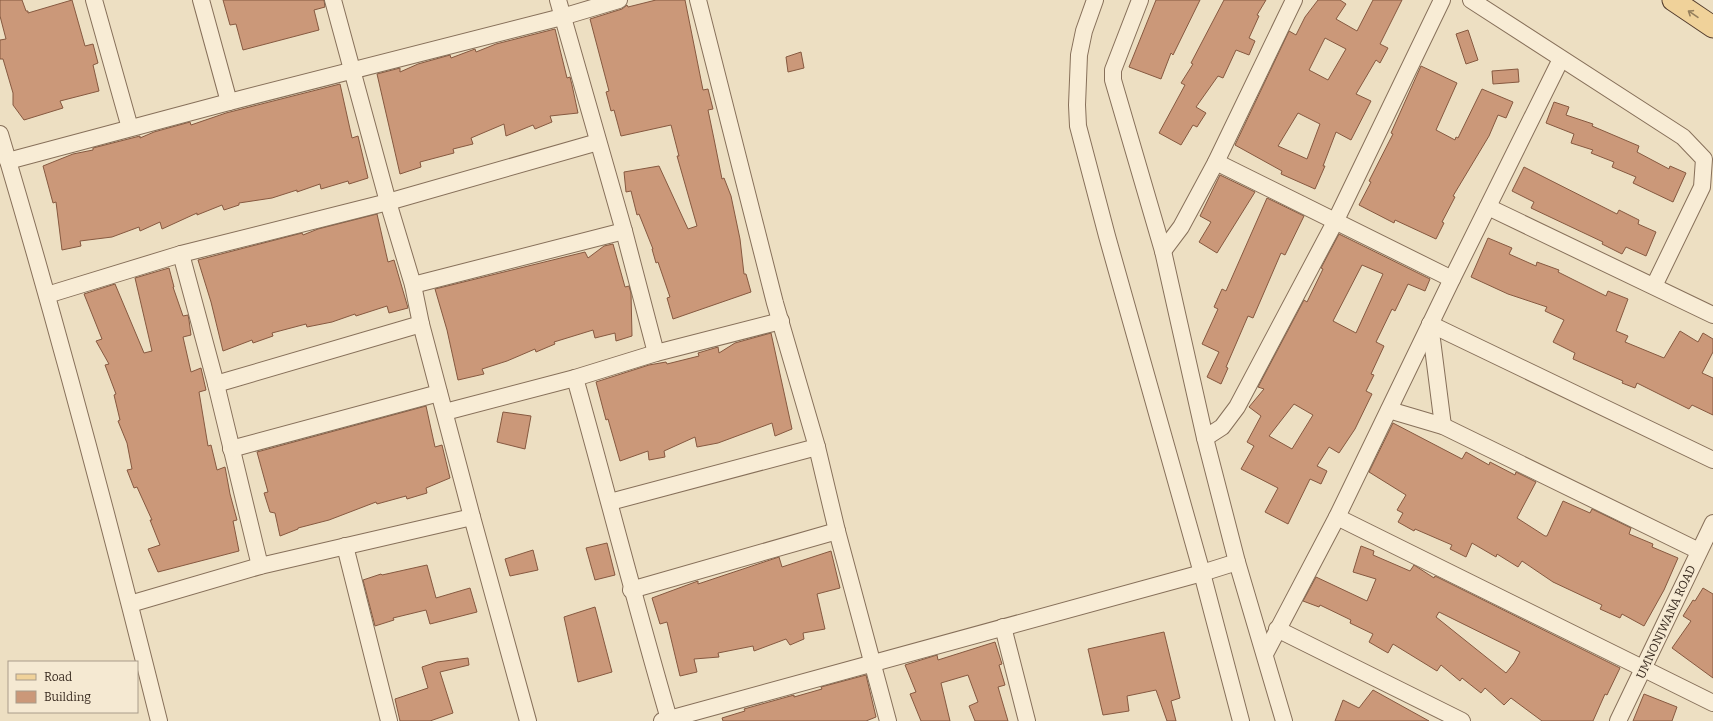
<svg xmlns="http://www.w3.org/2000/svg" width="1713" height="721" font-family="Bitter,serif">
  <rect width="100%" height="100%" fill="#eddfc2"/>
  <g fill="#cb9879" stroke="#865940" fill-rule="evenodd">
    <path d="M0,0H22L26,11H28V13L72,0L85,46L93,44L98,63L93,65L99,91L60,101L63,108L24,120L13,105V93L3,59H0V40L6,39L0,16Z"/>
    <path d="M223,0H324L325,7L314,10L319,30L243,50L236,24L230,25Z"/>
    <path d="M656,0H685L703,90L708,89L713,109L708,110L714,139L722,179L724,178L731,196L740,239L744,274H746L751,292L673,319L667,298L670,297L658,262L656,263L652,249H653L639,214L637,215L631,191L626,192L624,172L659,166L688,229L697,226L677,156H679L671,125L621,136L614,110L611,111L606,92L609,91L590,19L622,9L627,5L628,7Z"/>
    <path d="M1156,0H1200L1173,55L1171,53L1161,79L1129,67Z"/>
    <path d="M1224,0H1266L1257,15L1259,16L1249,38L1255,41L1249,55L1236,50L1223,78L1218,76L1196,107L1206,113L1197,127L1193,125L1181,145L1159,133L1185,85L1181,83L1193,64L1191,63Z"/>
    <path d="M1318,0H1340L1346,4L1336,19L1357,31L1373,0H1402L1380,44L1388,48L1380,63L1376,60L1356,94L1371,101L1351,140L1336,132L1323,166H1325L1315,189L1281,174L1282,171L1235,145L1289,31L1296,35L1305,17ZM1325,38L1346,49L1328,80L1309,70ZM1298,113L1320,124L1307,159L1278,146Z"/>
    <path d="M555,29L567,78L570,77L572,85L578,113L550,116L552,122L535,129L533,125L506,136L504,124L471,138L473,144L453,149L454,153L420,162L421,167L400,174L377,74L400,68V72L418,64L450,55L451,58L475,49L476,52L496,44Z"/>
    <path d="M1468,30L1478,60L1466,64L1456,34Z"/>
    <path d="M801,52L804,68L788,72L786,57Z"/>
    <path d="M1421,66L1457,83L1436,130L1455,140L1456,137L1458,138L1482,89L1513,102L1506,118L1498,115L1489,136L1453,196L1455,197L1442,222L1444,223L1436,239L1395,220L1394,223L1359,205L1371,182L1369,181L1393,134L1391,133Z"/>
    <path d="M1518,69L1519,82L1493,84L1492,71Z"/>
    <path d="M340,84L352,138L358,136L368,178L349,184L348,181L321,189L320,184L297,192V190L272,198L239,203V205L224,210L222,205L197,215V213L162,229L160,222L140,231L139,227L112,237L80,241L81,246L62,250L56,202L53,203L43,166L73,154L93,150V148L140,136V138L154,132L190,122L191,125L226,113Z"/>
    <path d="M1554,102L1569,107L1566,115L1593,124L1592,126L1639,146L1637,152L1669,169L1670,166L1686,173L1673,202L1633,183L1636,177L1612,167L1614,162L1591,153L1593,150L1571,143L1574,134L1546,123Z"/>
    <path d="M1524,167L1617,214L1619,210L1639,220L1638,224L1656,232L1646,256L1626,247L1622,254L1602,244L1603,242L1531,208L1534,202L1512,191Z"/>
    <path d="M1220,175L1255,192L1217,253L1199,242L1211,222L1200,216Z"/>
    <path d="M1267,198L1304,216L1285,255L1281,253L1253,318L1248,316L1226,367L1228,368L1221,384L1207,377L1219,352L1202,344L1218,309L1214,307L1222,289L1226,291Z"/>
    <path d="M377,214L388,262L394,260L408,308L389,313L387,306L356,316L355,314L332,322L307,327L306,324L272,333L273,336L253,343L252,340L223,351L211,302L198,260L302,233L303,235L318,229Z"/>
    <path d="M1339,234L1430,279L1425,291L1408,284L1395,311L1392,309L1376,342L1384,346L1371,374L1374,375L1366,391L1372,394L1355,429L1339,453L1329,447L1317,466L1327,471L1321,484L1310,479L1288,524L1265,512L1278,488L1241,469L1254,446L1247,442L1261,416L1249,407L1264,389L1258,387L1304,300L1307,302L1323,269L1321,268ZM1362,265L1383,274L1356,333L1333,321ZM1294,404L1313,415L1292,449L1269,436Z"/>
    <path d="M1488,238L1512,248L1509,254L1536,266L1537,262L1559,270L1558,272L1606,296L1608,291L1628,299L1616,331L1628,336L1625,342L1664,358L1680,331L1698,342L1703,333L1713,339V352L1702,373L1713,378V415L1692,405L1689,409L1637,383L1635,388L1622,383L1623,381L1573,359L1575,353L1553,342L1564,320L1545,311L1547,307L1508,294L1471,277Z"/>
    <path d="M613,244L625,287L629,286L631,293L632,336L616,341L615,333L595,338L593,330L554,342L555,344L536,352L535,349L507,361L482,369L484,374L458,380L447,330L435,289L585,252L588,258L604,246Z"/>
    <path d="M169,268L174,287H173L183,316L188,315L189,320L191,335L183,337L191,372L201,368L206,390L199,392L208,446L211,445L217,470L225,467L230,494L237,520L233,521L239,551L158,572L148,549L160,545L150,520H152L137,487L134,488L127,470L132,469L127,443L118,421L120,420L114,395L116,394L105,365L109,364L96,341L102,339L84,294L115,284L144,353L152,351L135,278Z"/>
    <path d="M771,333L792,429L775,436L772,423L718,443L697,447L695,437L664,451L665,457L649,460L648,451L620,461L608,419L606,420L596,382L649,365L666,362L667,364L699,356L698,353L718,347L719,353L735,343Z"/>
    <path d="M426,406L435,447L442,445L450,478L426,488L427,493L407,499L406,496L377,504L376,502L329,520L298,528V529L280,536L275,513L270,512L264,493L268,492L257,452Z"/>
    <path d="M503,412L531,416L525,449L497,442Z"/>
    <path d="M1393,423L1462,459L1466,452L1489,465L1490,462L1515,475L1516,472L1536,482L1517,518L1545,536H1547L1563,501L1590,513L1592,509L1631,528L1629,534L1653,544L1652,547L1678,558L1664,590L1644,626L1622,614L1620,618L1600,609L1602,605L1553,582L1522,561L1518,567L1497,554L1496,557L1472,543L1466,557L1450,549L1452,545L1415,529L1414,531L1398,522L1403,513L1397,510L1406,495L1369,472Z"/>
    <path d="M607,543L615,575L595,580L586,548Z"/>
    <path d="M1361,546L1374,551L1373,555L1410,571L1414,565L1434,578L1435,576L1620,668L1607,695L1605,694L1593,721H1542L1511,698L1504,705L1485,688L1481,693L1462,678L1460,681L1441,665L1437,671L1393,644L1388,653L1369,642L1373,634L1350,623L1351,620L1320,605L1319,607L1303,601L1316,577L1367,601L1376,579L1353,572ZM1439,612L1520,652L1514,663L1506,673L1436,617Z"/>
    <path d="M533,550L538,570L510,576L505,559Z"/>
    <path d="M831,551L840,588L817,594L825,629L803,633L804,639L790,645L786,639L754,651L753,646L718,653L719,657L694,659L697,672L680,676L667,622L660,624L652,598L698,581V584L779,557L782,567Z"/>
    <path d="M427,565L436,598L470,588L477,612L430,624L426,610L393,618L394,620L375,626L363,580L381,574L382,575Z"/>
    <path d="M1703,588L1713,594V678L1672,648L1691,621L1683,616L1693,600L1695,601Z"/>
    <path d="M595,607L612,672L578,682L564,617Z"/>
    <path d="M1164,632L1180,698L1171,701L1176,721H1167L1156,690L1127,696L1129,711L1103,715L1088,649Z"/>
    <path d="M995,642L1002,664L999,665L1005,685L998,687L1008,721H975L969,706L978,702L968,675L941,683L950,721H921L910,694L916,692L905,665L937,655L938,660Z"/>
    <path d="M468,658L469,665L440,672L453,713L430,721H400L395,699L428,688L422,667L437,662Z"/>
    <path d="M866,675L876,717L866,721H723L722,718L745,711L744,709L794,695V697L822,689L821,687Z"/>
    <path d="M1373,690L1429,721H1335L1343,700L1359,708Z"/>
    <path d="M1644,694L1677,707L1672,721H1633Z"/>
  </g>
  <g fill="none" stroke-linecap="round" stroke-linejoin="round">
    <defs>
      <g id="minor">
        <path d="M94,0L130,128"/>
        <path d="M201,0L229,102"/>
        <path d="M333,0L388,202L413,285L421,324L472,517L528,721"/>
        <path d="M558,0L624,231L656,353"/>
        <path d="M698,0L775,303L817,447L837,531L888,721"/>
        <path d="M1095,0L1084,31L1079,55L1077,105L1078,126L1107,236L1202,573L1241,721"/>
        <path d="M1140,0L1113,70V80L1163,251L1205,438L1237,562L1284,721"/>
        <path d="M1471,0L1683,137L1704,159L1702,187L1654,286"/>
        <path d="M0,134C58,328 110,524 159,721"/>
        <path d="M8,161L229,102L562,17L619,0"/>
        <path d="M1216,162L1452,279"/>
        <path d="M1488,207L1713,315"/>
        <path d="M1163,251L1181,227L1216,162L1294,0"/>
        <path d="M181,254L216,384L260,566"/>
        <path d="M413,285L624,231"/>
        <path d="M47,295L181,254L388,202L598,142"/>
        <path d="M1430,324L1713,460"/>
        <path d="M1430,324L1443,426"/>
        <path d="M575,378C607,492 636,606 669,719"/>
        <path d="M216,384L421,324"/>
        <path d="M1389,410L1443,426L1699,551"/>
        <path d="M445,412L575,378L656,353L781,321"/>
        <path d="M1205,438L1222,427L1237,407L1335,222L1442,0"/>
        <path d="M231,449L439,393"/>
        <path d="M610,502L817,447"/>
        <path d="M1337,517L1713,703"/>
        <path d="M345,546L389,721"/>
        <path d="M631,590L837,531"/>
        <path d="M130,604L260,566L472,517"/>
        <path d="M1003,627L1027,721"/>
        <path d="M1277,629L1462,721"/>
        <path d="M1265,654L1337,517L1452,279L1561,59"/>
        <path d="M662,721L1202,573L1237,562"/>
        <path d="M1618,721L1713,523"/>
      </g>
      <path id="major" d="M1673,0L1713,27"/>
    </defs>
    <use href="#minor" stroke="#87705a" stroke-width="18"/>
    <use href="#major" stroke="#553e2e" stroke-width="23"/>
    <use href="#minor" stroke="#f8ecd5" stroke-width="16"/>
    <use href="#major" stroke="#f0d29a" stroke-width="21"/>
  </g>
  <defs><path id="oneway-shaft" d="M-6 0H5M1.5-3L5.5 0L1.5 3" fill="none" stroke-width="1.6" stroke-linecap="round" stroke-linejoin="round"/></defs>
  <use stroke="#947e5c" href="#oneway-shaft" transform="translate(1693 14) rotate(-146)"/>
  <g text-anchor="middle" stroke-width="3" stroke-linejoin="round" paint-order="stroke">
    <g font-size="12" fill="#37291e" stroke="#f5e9d2">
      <text transform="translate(1666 622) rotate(-65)" y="4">UMNONJWANA ROAD</text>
    </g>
  </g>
  <rect x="8" y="661" width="130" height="52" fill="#f5e9d2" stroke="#a99c8a"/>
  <rect x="16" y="674" width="20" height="6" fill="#f0d29a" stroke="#a99c8a"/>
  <text x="44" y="681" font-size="12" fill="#37291e">Road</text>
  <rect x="16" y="691" width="20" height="12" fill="#cb9879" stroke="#a99c8a"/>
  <text x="44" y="701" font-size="12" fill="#37291e">Building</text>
</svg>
